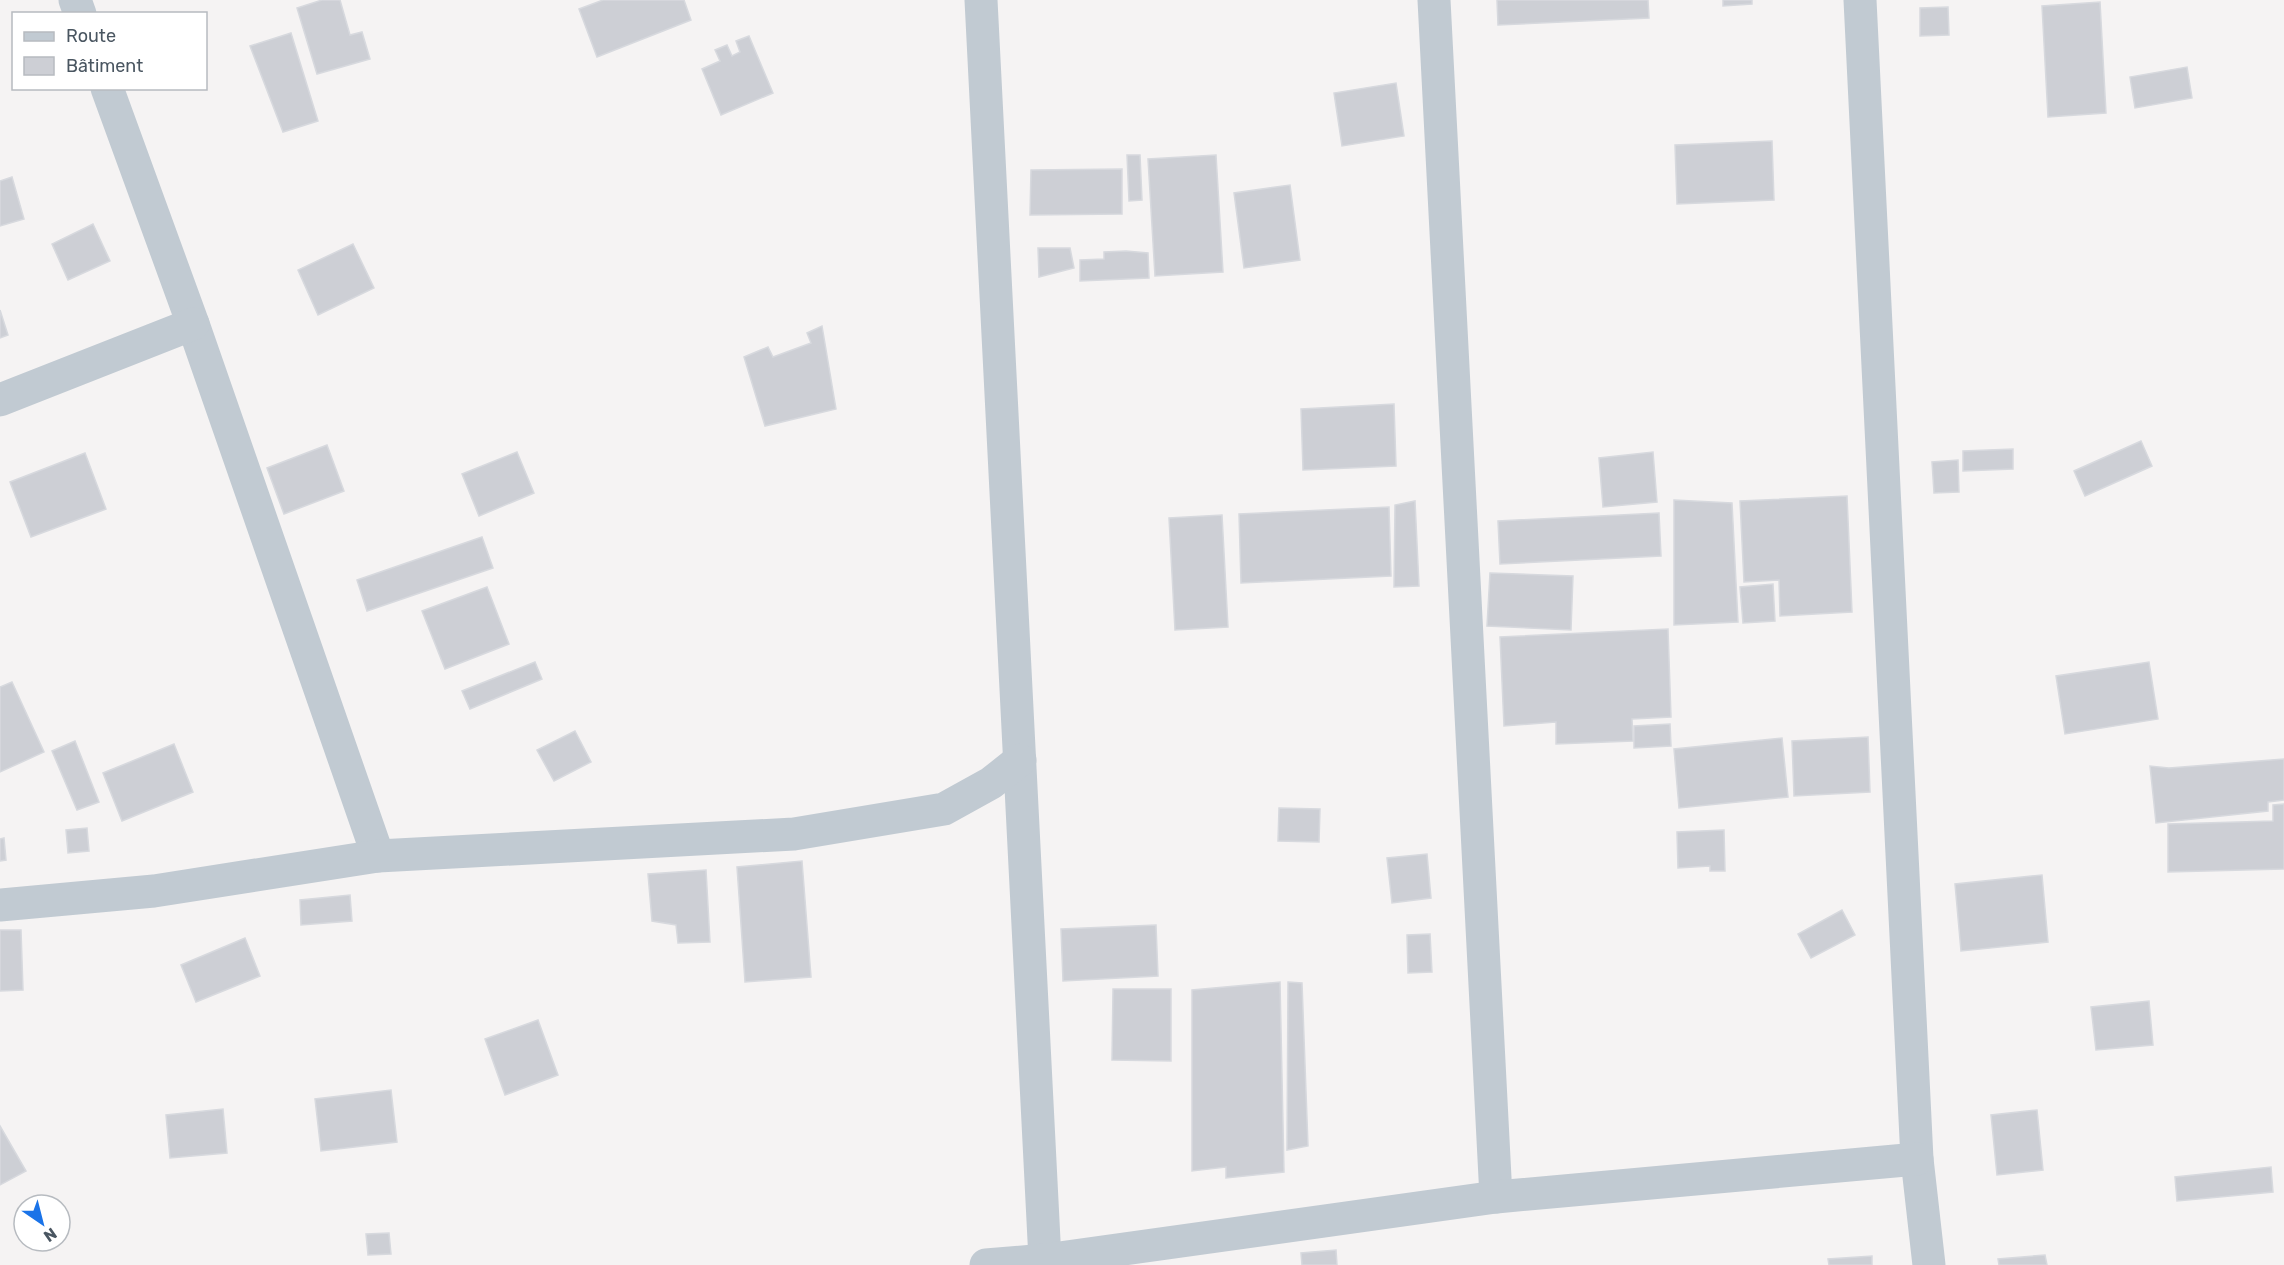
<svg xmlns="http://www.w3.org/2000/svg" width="2284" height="1265" font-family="Rubik,sans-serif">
  <rect width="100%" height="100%" fill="#f5f3f3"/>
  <g fill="#cdcfd5" stroke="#d7d9de" stroke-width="1.5">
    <path d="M322,0H340L350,35L362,32L370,59L317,74L297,8Z"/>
    <path d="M603,0H684L691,20L597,57L579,9Z"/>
    <path d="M1497,0H1648L1649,18L1498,25Z"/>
    <path d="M1723,0H1752V4L1723,6Z"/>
    <path d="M2100,2L2106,113L2048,117L2042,6Z"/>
    <path d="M1948,7L1949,35L1920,36V8Z"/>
    <path d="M291,33L318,121L283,132L250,46Z"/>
    <path d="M749,36L773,93L721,115L702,69L720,61L715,50L727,45L732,56L740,52L736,41Z"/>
    <path d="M2187,67L2192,98L2135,108L2130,77Z"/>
    <path d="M1396,83L1404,136L1342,146L1334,93Z"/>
    <path d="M1772,141L1774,200L1677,204L1675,145Z"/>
    <path d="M1127,155H1140L1142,200L1129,201Z"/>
    <path d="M1216,155L1223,272L1155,276L1148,159Z"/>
    <path d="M1122,169V214L1030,215L1031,170Z"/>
    <path d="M12,177L24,219L0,226V181Z"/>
    <path d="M1290,185L1300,260L1244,268L1234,193Z"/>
    <path d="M93,224L110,261L68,280L52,244Z"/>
    <path d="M353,244L374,288L318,315L298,270Z"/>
    <path d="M1038,248H1070L1074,268L1039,277Z"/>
    <path d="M1126,251L1148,253L1149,278L1080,281V260L1104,259V252Z"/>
    <path d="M0,310L8,335L0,338Z"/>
    <path d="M822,326L836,409L765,426L744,357L768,347L773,357L811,343L807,333Z"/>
    <path d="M1394,404L1396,466L1303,470L1301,409Z"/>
    <path d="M2141,441L2152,466L2085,496L2074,471Z"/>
    <path d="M327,445L344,491L284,514L267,468Z"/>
    <path d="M2013,449V469L1963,471V451Z"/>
    <path d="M517,452L534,493L479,516L462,474Z"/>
    <path d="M1653,452L1657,502L1603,507L1599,458Z"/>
    <path d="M85,453L106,509L31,537L10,482Z"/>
    <path d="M1958,460L1959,492L1934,493L1932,462Z"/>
    <path d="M1847,496L1852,612L1780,616L1779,580L1744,582L1740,501Z"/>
    <path d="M1674,500L1732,503L1738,622L1674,625Z"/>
    <path d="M1415,501L1419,586L1394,587L1395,505Z"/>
    <path d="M1389,507L1391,576L1241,583L1239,514Z"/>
    <path d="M1659,513L1661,556L1500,564L1498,521Z"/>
    <path d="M1222,515L1228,627L1175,630L1169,518Z"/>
    <path d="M482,537L493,568L367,611L357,580Z"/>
    <path d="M1490,573L1573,576L1571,630L1487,626Z"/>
    <path d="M1773,584L1775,621L1743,623L1740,587Z"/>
    <path d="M487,587L509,644L445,669L422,611Z"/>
    <path d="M1668,629L1671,717L1632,719L1633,741L1556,744V722L1504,726L1500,637Z"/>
    <path d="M535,662L542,679L470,709L462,691Z"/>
    <path d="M2149,662L2158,719L2065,734L2056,676Z"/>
    <path d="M12,682L44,752L0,772V687Z"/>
    <path d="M1670,724L1671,746L1634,748V726Z"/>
    <path d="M575,731L591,762L554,781L537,750Z"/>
    <path d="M1868,737L1870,792L1794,796L1792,741Z"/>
    <path d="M1782,738L1788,797L1679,808L1674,749Z"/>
    <path d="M75,741L99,802L77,810L52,751Z"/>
    <path d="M174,744L193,792L122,821L103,773Z"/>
    <path d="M2284,759V800L2268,802V811L2156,823L2150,766L2169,768Z"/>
    <path d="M2284,804V869L2168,872V824L2273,821V805Z"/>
    <path d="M1279,808L1320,809L1319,842L1278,841Z"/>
    <path d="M87,828L89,851L68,853L66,830Z"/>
    <path d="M1724,830L1725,871H1710V866L1678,868L1677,832Z"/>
    <path d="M4,838L6,860L0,861V839Z"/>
    <path d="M1427,854L1431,898L1392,903L1387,858Z"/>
    <path d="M802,861L811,977L745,982L737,867Z"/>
    <path d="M706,870L710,942L678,943L676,925L652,921L648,874Z"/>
    <path d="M2042,875L2048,942L1961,951L1955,884Z"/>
    <path d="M350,895L352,921L301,925L300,900Z"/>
    <path d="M1842,910L1855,935L1811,958L1798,934Z"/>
    <path d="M1156,925L1158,976L1063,981L1061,929Z"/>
    <path d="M0,930H21L23,990L0,991Z"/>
    <path d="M1430,934L1432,972L1408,973L1407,935Z"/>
    <path d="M245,938L260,976L196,1002L181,965Z"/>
    <path d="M1280,982L1284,1172L1226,1178V1167L1192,1171V990Z"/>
    <path d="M1288,982L1302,983L1308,1146L1287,1150Z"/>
    <path d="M1113,989H1171V1061L1112,1060Z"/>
    <path d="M2149,1001L2153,1045L2096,1050L2091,1007Z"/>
    <path d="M538,1020L558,1075L505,1095L485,1039Z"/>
    <path d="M391,1090L397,1142L321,1151L315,1099Z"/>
    <path d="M223,1109L227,1153L170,1158L166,1115Z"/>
    <path d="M2037,1110L2043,1170L1997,1175L1991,1115Z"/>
    <path d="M0,1126L26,1171L0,1185Z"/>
    <path d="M2271,1167L2273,1192L2177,1201L2175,1177Z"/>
    <path d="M389,1233L391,1254L368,1255L366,1234Z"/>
    <path d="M1336,1250L1337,1265H1302L1301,1253Z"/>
    <path d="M2045,1255L2047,1265H1999L1998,1259Z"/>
    <path d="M1872,1256V1265H1829L1828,1259Z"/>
  </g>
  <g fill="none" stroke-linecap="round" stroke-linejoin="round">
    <g stroke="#c1cad2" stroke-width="33">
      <path d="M75,0L80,14"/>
      <path d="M981,0L1045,1260"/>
      <path d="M1434,0L1496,1197"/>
      <path d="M1860,0L1917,1159L1929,1265"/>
      <path d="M107,88L193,324L378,856"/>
      <path d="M0,400L193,324"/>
      <path d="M0,905L154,891L378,856L794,834L944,809L991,783L1020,760"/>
      <path d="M986,1265L1045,1260L1496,1197L1917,1159"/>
    </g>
  </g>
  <rect x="12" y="12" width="195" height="78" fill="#ffffff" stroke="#b7bbc0" stroke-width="1.5"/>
  <rect x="24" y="32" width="30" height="9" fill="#c1cad2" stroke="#b7bbc0" stroke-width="1.5"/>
  <text x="66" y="42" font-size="18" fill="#4a5661">Route</text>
  <rect x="24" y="57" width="30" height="18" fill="#cdcfd5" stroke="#b7bbc0" stroke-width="1.5"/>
  <text x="66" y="72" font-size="18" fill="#4a5661">Bâtiment</text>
  <g transform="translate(42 1223) rotate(145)"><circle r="28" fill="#ffffff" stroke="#b7bbc0" stroke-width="1.5"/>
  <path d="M0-4.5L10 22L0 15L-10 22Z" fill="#1a73e8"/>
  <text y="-9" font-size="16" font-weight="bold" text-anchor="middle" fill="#4a5661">N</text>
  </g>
</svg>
